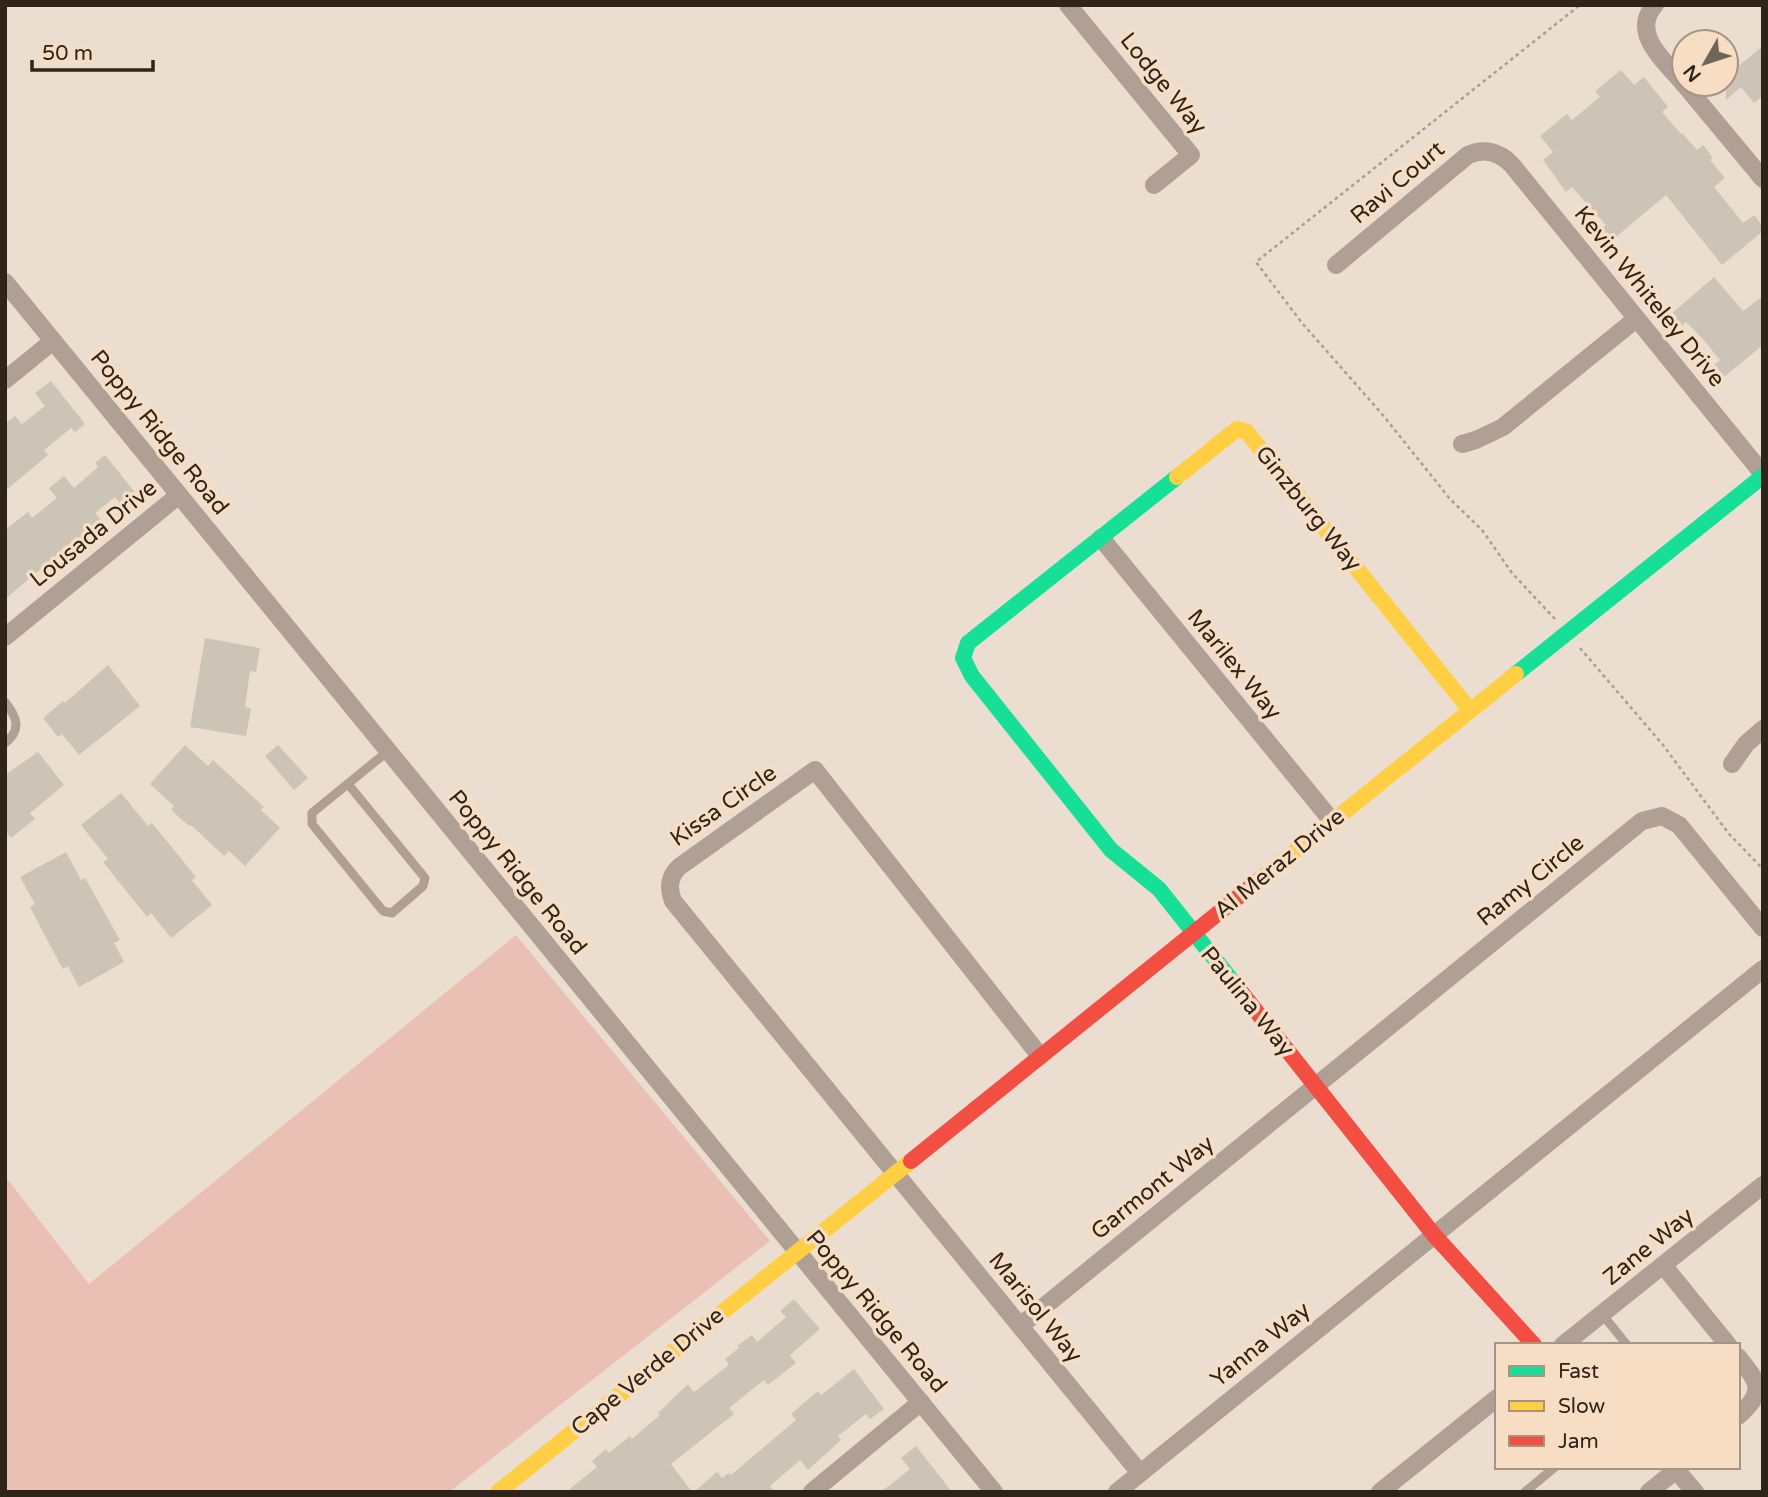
<svg xmlns="http://www.w3.org/2000/svg" width="1768" height="1497" font-family="'Varela Round',sans-serif">
  <rect width="100%" height="100%" fill="#ebddcf"/>
  <path fill="#eac0b5" d="M516,935L770,1241L449,1492H5V1176L89,1284Z"/>
  <g fill="#cdc4b8">
    <path d="M1763,46V96L1754,103L1741,87L1726,100V76Z"/>
    <path d="M1621,70L1634,85L1644,77L1668,107L1662,112L1681,134L1682,133L1697,150L1703,145L1713,158L1710,160L1725,178L1714,187L1743,223L1754,215L1763,226V231L1722,265L1666,195L1610,242L1600,230L1606,225L1572,187L1566,192L1543,160L1553,152L1540,136L1567,114L1572,120L1600,97L1595,91Z"/>
    <path d="M1714,277L1743,311L1763,296V345L1724,377L1714,365L1720,360L1702,338L1686,322L1680,327L1670,315Z"/>
    <path d="M51,381L85,424L75,432L71,428L44,450L48,455L5,491V424L15,416L22,424L45,406L35,393Z"/>
    <path d="M105,455L138,496L124,508L115,497L95,513L103,523L66,552L64,550L5,599V530L28,512L32,518L57,498L49,488L64,476L74,488L98,467L95,463Z"/>
    <path d="M205,638L260,648L256,672L250,671L245,707L251,708L246,736L190,727Z"/>
    <path d="M108,665L140,706L79,755L62,734L58,737L43,718L63,701L65,703Z"/>
    <path d="M185,745L208,766L213,760L264,807L261,810L280,828L245,866L229,851L224,856L191,825L189,826L171,810L174,806L150,784Z"/>
    <path d="M278,745L308,778L294,790L265,756Z"/>
    <path d="M38,752L64,785L30,813L35,819L11,838L5,830V775Z"/>
    <path d="M121,793L148,826L152,823L196,877L192,880L212,905L171,938L151,913L147,917L103,862L108,859L81,825Z"/>
    <path d="M66,852L81,880L85,878L120,940L114,943L124,962L79,987L68,966L63,969L51,947L30,907L35,904L20,877Z"/>
    <path d="M794,1299L820,1329L790,1355L796,1363L768,1385L764,1380L729,1408L734,1414L671,1464L692,1492H566L597,1467L592,1461L606,1449L609,1453L630,1436L632,1439L660,1415L658,1413L688,1384L694,1392L729,1365L725,1359L739,1348L737,1346L752,1335L757,1342L786,1317L780,1311Z"/>
    <path d="M854,1369L884,1409L870,1419L866,1414L838,1436L841,1440L808,1470L800,1460L770,1486L774,1492H694L717,1472L722,1478L729,1473L731,1475L796,1420L791,1414L818,1391L821,1395Z"/>
    <path d="M916,1446L952,1492H881L910,1469L901,1458Z"/>
  </g>
  <g fill="none" stroke-linecap="round" stroke-linejoin="round">
    <g stroke="#aa9d94" stroke-width="2.5" stroke-dasharray="3.5 3.5" stroke-linecap="butt">
      <path d="M1555,619L1512,573L1482,530L1450,499L1382,414L1302,323L1256,262L1580,5"/>
      <path d="M1580,648L1663,745L1729,834L1763,869"/>
    </g>
    <g stroke="#af9f95" stroke-width="9">
      <path d="M5,702C17,717 22,730 5,743"/>
      <path d="M348,784L425,878L423,886L392,913L383,911L312,824V813L388,751"/>
      <path d="M1602,1314L1627,1345"/>
      <path d="M1525,1492L1555,1467"/>
    </g>
    <g stroke="#af9f95" stroke-width="18">
      <path d="M1068,5L1191,155L1154,185"/>
      <path d="M1655,5C1629,33 1666,62 1684,84"/>
      <path d="M1684,84L1763,179"/>
      <path d="M1336,265L1468,155C1484,148 1499,151 1512,165L1763,474"/>
      <path d="M5,282L994,1492"/>
      <path d="M5,380L53,341"/>
      <path d="M1462,444L1476,440L1503,427L1636,319"/>
      <path d="M1101,538L1332,821"/>
      <path d="M5,637L179,495"/>
      <path d="M1732,764L1746,744L1763,729"/>
      <path d="M1040,1056L815,770L679,867C669,877 668,887 673,901L1140,1473"/>
      <path d="M1663,1265L1728,1345"/>
      <path d="M1020,1326L1642,821L1662,816L1679,825L1763,928"/>
      <path d="M1563,1345L1763,1185"/>
      <path d="M1738,1357C1759,1383 1766,1391 1738,1416"/>
      <path d="M1676,1470L1695,1492"/>
      <path d="M812,1492L921,1402"/>
      <path d="M1117,1492L1763,969"/>
      <path d="M1380,1492L1497,1398"/>
      <path d="M1649,1492L1680,1467"/>
    </g>
    <g stroke="#16e098" stroke-width="16">
      <path d="M1177,477L968,643L963,658L972,676L1111,850L1159,889L1241,992"/>
      <path d="M1516,674L1763,476"/>
    </g>
    <g stroke="#ffcf43" stroke-width="16">
      <path d="M1177,477L1237,429L1247,432L1470,710"/>
      <path d="M1263,877L1516,674"/>
      <path d="M498,1492L911,1161"/>
    </g>
    <g stroke="#f24e42" stroke-width="16">
      <path d="M1241,992L1434,1235L1534,1345"/>
      <path d="M911,1161L1263,877"/>
    </g>
  </g>
  <g text-anchor="middle" stroke-width="7" stroke-linejoin="round" paint-order="stroke">
    <g font-size="23" fill="#2e241a" stroke="#f7ddc3">
      <text transform="translate(1164 83) rotate(51)" y="8">Lodge Way</text>
      <text transform="translate(1397 182) rotate(-40)" y="8">Ravi Court</text>
      <text transform="translate(1650 296) rotate(51)" y="8">Kevin Whiteley Drive</text>
      <text transform="translate(160 432) rotate(51)" y="8">Poppy Ridge Road</text>
      <text transform="translate(1309 508) rotate(51)" y="8">Ginzburg Way</text>
      <text transform="translate(93 533) rotate(-39)" y="8">Lousada Drive</text>
      <text transform="translate(1235 664) rotate(51)" y="8">Marilex Way</text>
      <text transform="translate(723 805) rotate(-35)" y="8">Kissa Circle</text>
      <text transform="translate(1279 863) rotate(-39)" y="8">Al Meraz Drive</text>
      <text transform="translate(518 872) rotate(51)" y="8">Poppy Ridge Road</text>
      <text transform="translate(1530 880) rotate(-39)" y="8">Ramy Circle</text>
      <text transform="translate(1248 1001) rotate(51)" y="8">Paulina Way</text>
      <text transform="translate(1152 1187) rotate(-39)" y="8">Garmont Way</text>
      <text transform="translate(1648 1246) rotate(-39)" y="8">Zane Way</text>
      <text transform="translate(1036 1307) rotate(51)" y="8">Marisol Way</text>
      <text transform="translate(877 1311) rotate(50)" y="8">Poppy Ridge Road</text>
      <text transform="translate(1260 1344) rotate(-39)" y="8">Yanna Way</text>
      <text transform="translate(647 1371) rotate(-39)" y="8">Cape Verde Drive</text>
    </g>
  </g>
  <rect width="1768" height="1497" fill="none" stroke="#2e241a" stroke-width="14"/>
  <rect x="1495" y="1343" width="245" height="126" fill="#f7ddc3" stroke="#a7937f" stroke-width="2"/>
  <rect x="1509" y="1366" width="35" height="10" fill="#16e098" stroke="#a7937f" stroke-width="2"/>
  <text x="1558" y="1378" font-size="21" fill="#2e241a">Fast</text>
  <rect x="1509" y="1401" width="35" height="10" fill="#ffcf43" stroke="#a7937f" stroke-width="2"/>
  <text x="1558" y="1413" font-size="21" fill="#2e241a">Slow</text>
  <rect x="1509" y="1436" width="35" height="10" fill="#f24e42" stroke="#a7937f" stroke-width="2"/>
  <text x="1558" y="1448" font-size="21" fill="#2e241a">Jam</text>
  <g transform="translate(1705 63) rotate(231)"><circle r="33" fill="#f7ddc3" stroke="#a7937f" stroke-width="2"/>
  <path d="M0-5L12 26L0 18L-12 26Z" fill="#706559"/>
  <text y="-10" font-size="19" font-weight="bold" text-anchor="middle" fill="#2e241a">N</text>
  </g>
  <path d="M32 60v10h121v-10" fill="none" stroke="#2e241a" stroke-width="3.5"/>
  <text x="42" y="60" font-size="21" fill="#2e241a" stroke="#f7ddc3" stroke-width="5" paint-order="stroke">50 m</text>
</svg>
